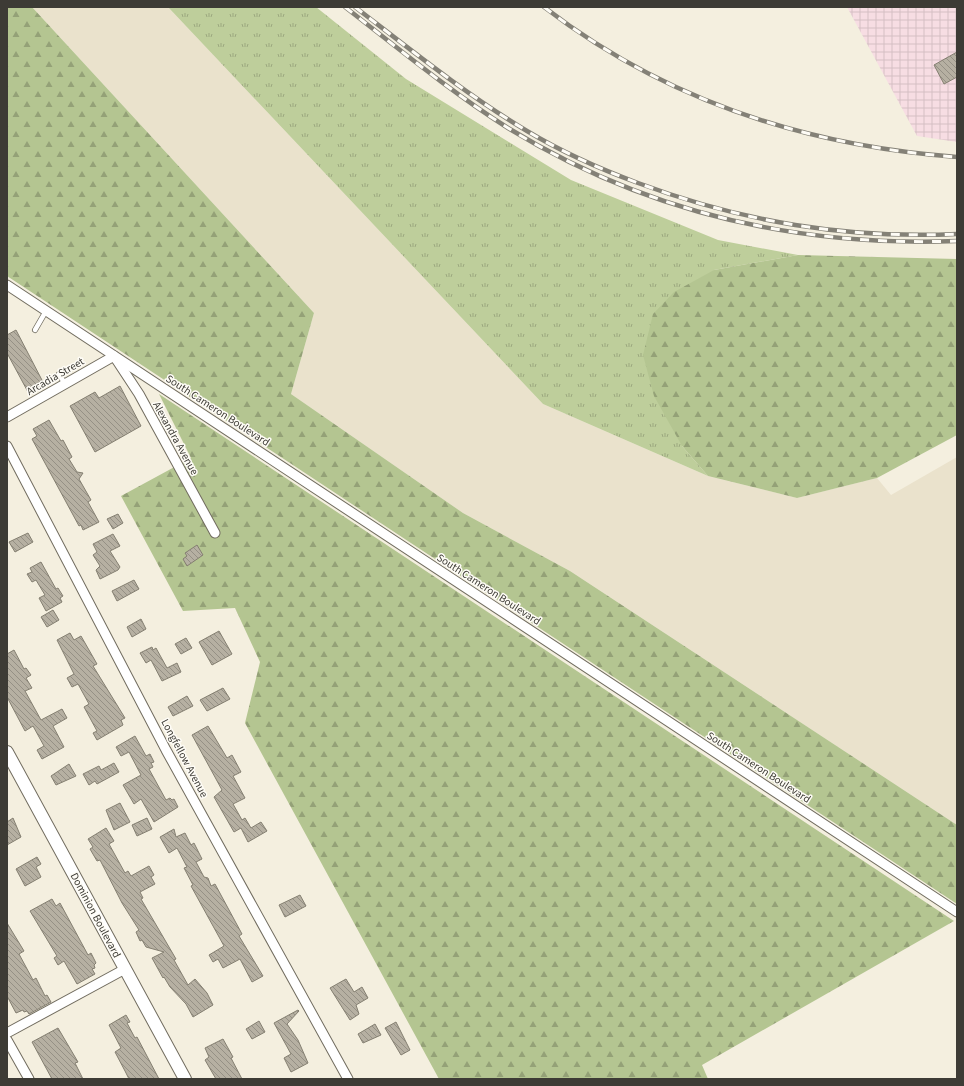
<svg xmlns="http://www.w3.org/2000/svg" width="964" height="1086" font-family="'Source Sans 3',sans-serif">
  <defs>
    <pattern id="industrial-grid" width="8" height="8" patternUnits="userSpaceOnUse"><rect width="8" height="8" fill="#f7dde3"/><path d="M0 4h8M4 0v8" fill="none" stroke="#d5bfc3"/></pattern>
    <pattern id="grass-tufts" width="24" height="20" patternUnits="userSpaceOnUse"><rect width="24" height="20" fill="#bece9b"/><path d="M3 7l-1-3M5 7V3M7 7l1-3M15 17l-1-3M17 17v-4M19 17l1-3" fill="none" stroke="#9ca87f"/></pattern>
    <pattern id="forest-firs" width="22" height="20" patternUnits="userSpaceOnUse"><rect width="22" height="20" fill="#b4c591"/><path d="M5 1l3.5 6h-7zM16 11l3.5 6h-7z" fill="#94a177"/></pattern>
    <pattern id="building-back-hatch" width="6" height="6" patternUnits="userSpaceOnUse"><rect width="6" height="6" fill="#b6b0a2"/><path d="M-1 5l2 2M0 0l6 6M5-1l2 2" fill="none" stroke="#959085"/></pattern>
  </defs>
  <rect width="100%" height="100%" fill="#f4efdf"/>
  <path fill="#eae2cc" d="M32,7H168L543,404L708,476L797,498L877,478L891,495L957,457V825L570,571L463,513L291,394L314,313Z"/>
  <path fill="url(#industrial-grid)" d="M847,7H957V142L917,136Z"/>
  <path fill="url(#grass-tufts)" d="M168,7H316L406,79L571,180L718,240L798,255L714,270L682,446L708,476L543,404Z"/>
  <g fill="url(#forest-firs)">
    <path d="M7,7H32L314,313L291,394L463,513L570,571L957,825V904L7,276Z"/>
    <path d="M798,255L957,259V435L877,478L797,498L708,476L682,446L654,396L643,355L653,314L674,292L714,270Z"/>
    <path d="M159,394L954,921L702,1065L708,1079H439L245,723L260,662L235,608L183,611L121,496L191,458Z"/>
  </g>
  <g fill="url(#building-back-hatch)" stroke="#847f71">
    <path d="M957,52V77L944,84L934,65Z"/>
    <path d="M16,330L44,384L28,392L7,353V335Z"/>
    <path d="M120,386L141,426L95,452L70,406L95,392L99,398Z"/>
    <path d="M49,420L61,441L63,440L72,457L69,459L77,472L83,473L79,479L91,500L88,502L99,522L83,530L81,525L79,526L32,439L37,436L33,429Z"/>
    <path d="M118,514L123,523L113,529L107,519Z"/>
    <path d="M28,533L33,542L15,552L9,542Z"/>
    <path d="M113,534L120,546L110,551L120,567L118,570L100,579L96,570L100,566L93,555L97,552L93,544Z"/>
    <path d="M197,545L203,555L187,566L183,559L187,556L185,553Z"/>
    <path d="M41,562L56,589L58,588L63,596L60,598L62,602L46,611L39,598L45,595L36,580L32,582L27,574L32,572L30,568Z"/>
    <path d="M134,580L139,589L117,601L112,591Z"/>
    <path d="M53,610L59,620L47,627L41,617Z"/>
    <path d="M141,619L146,629L132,637L127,627Z"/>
    <path d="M219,631L232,654L212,665L199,642Z"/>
    <path d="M70,633L74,640L81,636L97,664L93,666L125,718L121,720L123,725L97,740L93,733L97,731L84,707L89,704L78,684L72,687L67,678L74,674L57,640Z"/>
    <path d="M186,638L192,648L181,654L175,644Z"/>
    <path d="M152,647L153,650L156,648L167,668L177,663L181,672L162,681L151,660L146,663L140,653Z"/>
    <path d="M14,650L24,669L26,668L31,675L26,678L32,688L25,691L41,720L62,709L67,718L53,726L64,747L42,759L37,750L44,746L33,726L25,731L7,697V654Z"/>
    <path d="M223,688L230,699L207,711L200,700Z"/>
    <path d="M187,696L193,706L173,716L168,707Z"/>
    <path d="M208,726L227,758L232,755L241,772L233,776L245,798L233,804L242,820L245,818L251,828L261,822L267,831L248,842L241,828L234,832L214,797L222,790L192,735Z"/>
    <path d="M135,736L146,756L150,754L154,762L151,763L153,767L149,769L166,800L170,798L172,800L174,799L178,807L154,822L141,799L134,804L123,785L141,775L129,752L121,756L116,747Z"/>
    <path d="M114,763L119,772L97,784L95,781L89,785L83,774L99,766L101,770Z"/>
    <path d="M69,764L76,776L56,785L51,776Z"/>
    <path d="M120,803L130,822L114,830L106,810Z"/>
    <path d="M13,818L21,837L7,845V822Z"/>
    <path d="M147,818L152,829L137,836L132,825Z"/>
    <path d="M106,828L114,841L109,844L125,873L128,871L131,876L149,866L154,875L151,877L155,884L140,892L143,898L141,899L176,959L174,960L188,985L195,979L207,993L213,1005L193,1017L186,1004L170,987L164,977L163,978L152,958L164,952L146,947L142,940L140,941L136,932L139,930L122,903L100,860L97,861L90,849L93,847L88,839Z"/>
    <path d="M174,829L176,837L185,833L191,845L194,843L202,859L196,862L204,877L208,878L211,886L215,884L242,934L239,936L263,976L252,982L240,959L223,968L218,959L213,962L209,955L224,946L191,886L193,885L184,868L187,867L177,848L169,853L160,837Z"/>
    <path d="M37,857L41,864L36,867L41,877L25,886L16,869Z"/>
    <path d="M300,895L306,906L285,917L279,905Z"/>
    <path d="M52,899L56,906L60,903L88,955L91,953L96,963L94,965L95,968L92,969L95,974L77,984L64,961L58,965L54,958L57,956L30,911Z"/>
    <path d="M7,923L24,951L19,954L33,980L36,978L45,996L47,995L51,1002L29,1014L27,1011L24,1012L23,1010L16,1013L7,996Z"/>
    <path d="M346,979L354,992L362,987L368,998L356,1005L359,1014L350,1020L330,988Z"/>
    <path d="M298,1010L299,1011L287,1024L298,1040L308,1063L291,1072L284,1058L291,1054L274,1023Z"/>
    <path d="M126,1015L130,1022L127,1023L135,1038L137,1037L159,1079H129L125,1071L115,1052L121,1048L109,1025Z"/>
    <path d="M259,1021L265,1032L252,1039L246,1029Z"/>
    <path d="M396,1022L410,1050L401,1055L385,1028Z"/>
    <path d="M375,1024L381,1035L363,1043L358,1034Z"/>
    <path d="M58,1028L78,1062L75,1063L83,1079H52L32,1042Z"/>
    <path d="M223,1039L233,1057L231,1058L242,1079H216L205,1060L209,1057L205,1048Z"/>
  </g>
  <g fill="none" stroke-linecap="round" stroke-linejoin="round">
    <defs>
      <g id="lane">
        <path d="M35,330L46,311"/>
        <path d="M59,374L65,384"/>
      </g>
      <g id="street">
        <path d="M7,285L957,912"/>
        <path d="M7,417L114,356L139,394L215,533"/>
        <path d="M7,446L166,750L348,1079"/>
        <path d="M7,1033L125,969"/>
        <path d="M7,1040L29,1079"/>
      </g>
      <path id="secondary" d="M7,752L185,1079"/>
    </defs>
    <use href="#lane" stroke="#716c5f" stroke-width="6"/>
    <use href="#street" stroke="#716c5f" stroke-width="11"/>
    <use href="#secondary" stroke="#716c5f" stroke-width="14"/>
    <use href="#lane" stroke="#fff" stroke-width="4.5"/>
    <use href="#street" stroke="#fff" stroke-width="9"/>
    <use href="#secondary" stroke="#fff" stroke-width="12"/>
    <defs>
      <g id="rail">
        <path d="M345,7C399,49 451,92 508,128C645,212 798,247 957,241"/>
        <path d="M355,7C411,50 467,95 527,131C562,152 600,169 638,183C743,222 846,239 957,234"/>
        <path d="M544,7C665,100 806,146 957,157"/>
      </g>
    </defs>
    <use href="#rail" stroke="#848177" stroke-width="4.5"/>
    <use href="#rail" stroke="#fefcf6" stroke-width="3" stroke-dasharray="9" stroke-linecap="butt"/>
  </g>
  <g text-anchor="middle" stroke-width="3" stroke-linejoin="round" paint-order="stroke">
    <g font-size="11" fill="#3d3b35" stroke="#fefcf6">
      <text transform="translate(55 376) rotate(-30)" y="4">Arcadia Street</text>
      <text transform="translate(218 410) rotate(33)" y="4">South Cameron Boulevard</text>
      <text transform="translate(176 438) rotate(61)" y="4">Alexandra Avenue</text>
      <text transform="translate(489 589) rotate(33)" y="4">South Cameron Boulevard</text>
      <text transform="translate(185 758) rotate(62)" y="4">Longfellow Avenue</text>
      <text transform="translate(759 767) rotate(33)" y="4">South Cameron Boulevard</text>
      <text transform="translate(96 915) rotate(62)" y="4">Dominion Boulevard</text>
    </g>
  </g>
  <rect width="964" height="1086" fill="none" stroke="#3d3b35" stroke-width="16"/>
</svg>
